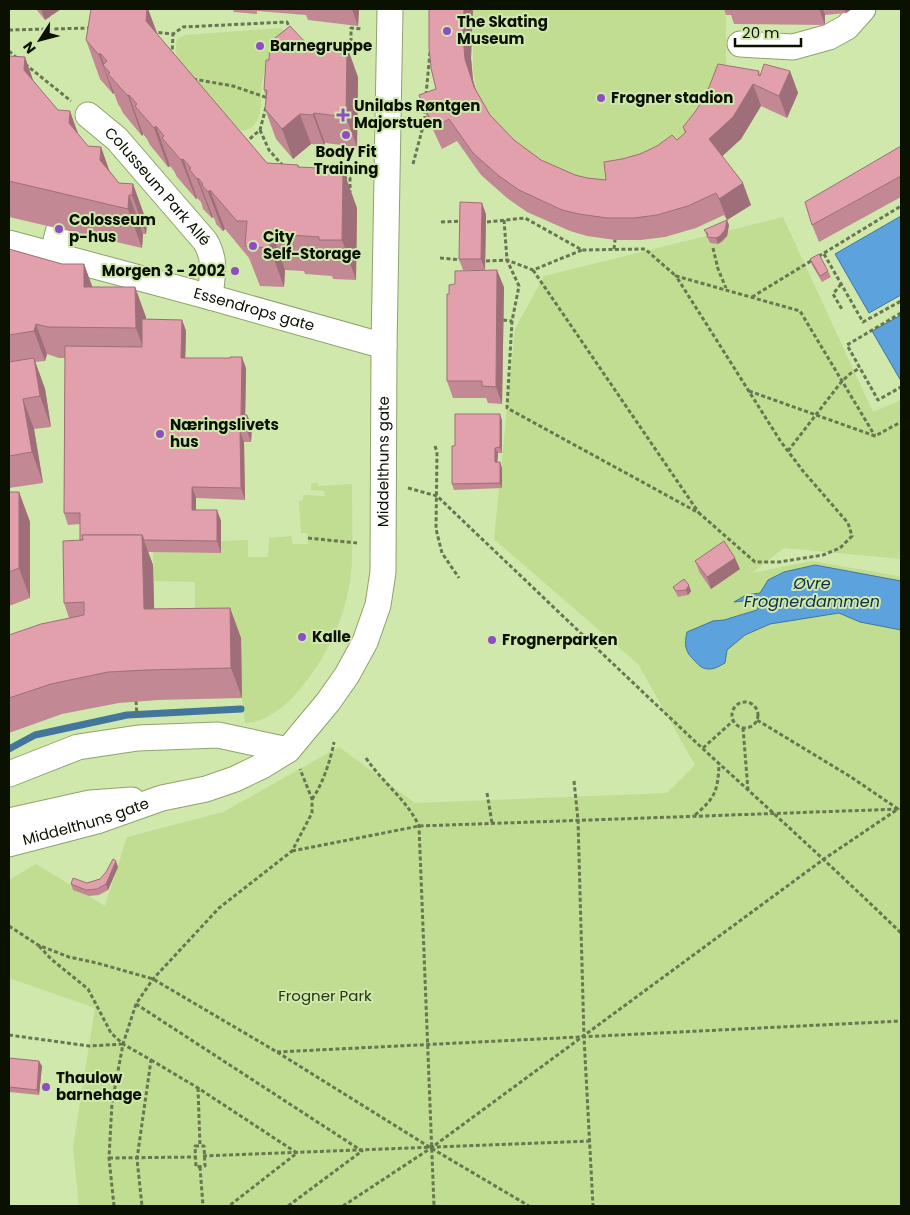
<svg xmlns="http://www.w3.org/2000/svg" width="910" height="1215" font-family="Poppins,sans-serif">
  <rect width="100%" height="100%" fill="#d1e8ad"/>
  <g fill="#c0dd91">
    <path d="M473,9H726V70L706,127L603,184L541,171L484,110L477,91L473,70Z"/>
    <path d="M281,28L287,33C281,44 266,66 263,78C258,95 268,127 242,131C236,127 227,123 223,117C218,111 216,102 211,96C195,78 170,68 177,39L185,35Z"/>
    <path d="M783,217L873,412L901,400V559L784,548L752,573L812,561L898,576L901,575V1206H79L73,1147L95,1008L9,978V880L36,864L105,906L127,837L223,812L339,747L415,803L667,793L695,765L638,664L494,539L515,329L544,276Z"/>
    <path d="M311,483H318V486L352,484C352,510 353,536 352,561C350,608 330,654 299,690C286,706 267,722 245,723L242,698L241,638L195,628V582L154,581L153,552L220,553L221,541L248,540V557H268L269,538L291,536L293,544H308L307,533H301L299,501L303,500V495L325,496L324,491L311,490Z"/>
  </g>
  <g fill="#5ca2dd" stroke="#43769b">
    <path d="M901,216V295L869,313L835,254Z"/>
    <path d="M901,315V381L872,331Z"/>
    <path d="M815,565L901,581V630L860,622L839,613L770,624L745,635L727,650L725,663C720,666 715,669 709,669C703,669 699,666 695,661C685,652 684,645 687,632L713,621L724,620L757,610L759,605L751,600L734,602L746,595L760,593L768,580L784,572Z"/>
  </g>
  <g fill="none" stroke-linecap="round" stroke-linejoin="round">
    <path stroke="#43769b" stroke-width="7" d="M9,749L35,735L127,715L241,709"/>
    <defs>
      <g id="minor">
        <path d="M740,44L793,47L829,37L847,27L863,9"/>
        <path id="s1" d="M88,115L117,139L205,241C217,261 212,275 210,297"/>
        <path id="s2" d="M9,243L210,297L384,346"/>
        <path d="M52,256L59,229"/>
        <path d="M9,774L78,747L138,738L218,735L288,750"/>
        <path d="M9,821L90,803L132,800"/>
        <path id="s3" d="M9,844L97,821L162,798L206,789L235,779L262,766L288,750L328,702L347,675L365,642L378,605L383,572L384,346L390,9"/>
      </g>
    </defs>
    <use href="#minor" stroke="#8ea36c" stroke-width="27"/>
    <g stroke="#687652" stroke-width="3" stroke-dasharray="4 2.5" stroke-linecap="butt">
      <path d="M9,30L91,28"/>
      <path d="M152,32L173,34L183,27L287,22L291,31"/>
      <path d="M346,49L351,50V28L362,29"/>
      <path d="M9,51L18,59"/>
      <path d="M172,56L173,34"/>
      <path d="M25,64L71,101"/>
      <path d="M193,79L233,86L268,98"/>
      <path d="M426,95L430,52"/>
      <path d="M260,130L269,150L284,167"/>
      <path d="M245,143L260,130L266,107"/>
      <path d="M413,164L425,119V109"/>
      <path d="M343,178H350V192"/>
      <path d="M504,220L507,260L519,286L512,321L507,408L699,513L755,562H779L823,555L840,548L852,536L848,523L803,471L781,442L676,276L800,311L875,436"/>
      <path d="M441,222L463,221"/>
      <path d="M487,222L525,218L582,250L645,249L676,276"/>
      <path d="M713,248L718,269L726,288"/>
      <path d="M614,249L615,240"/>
      <path d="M824,254L863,322L901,301"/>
      <path d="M440,258L461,260"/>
      <path d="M486,261L507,260L533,270L582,250"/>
      <path d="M533,270L699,513"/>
      <path d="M841,284L833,294L843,311"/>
      <path d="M752,297L901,206"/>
      <path d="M901,313L847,345L878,400L901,387"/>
      <path d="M503,320L512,321"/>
      <path d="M749,391L875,436L901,422"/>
      <path d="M435,446L437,452L436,529L442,553L459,578"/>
      <path d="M788,451L842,381L851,373L860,368"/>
      <path d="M408,488L437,496C525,580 613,664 702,748C769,809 836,870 901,933"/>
      <path d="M308,538L357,543"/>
      <path d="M136,701L137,716"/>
      <circle cx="745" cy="715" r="13"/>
      <path d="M743,728L748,790"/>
      <path d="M703,748L733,721"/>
      <path d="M366,758C382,782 407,800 419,826L434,1206"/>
      <path d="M574,781L578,820L584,1037L593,1206"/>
      <path d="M487,793L492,823"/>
      <path d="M312,799C322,786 331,759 334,742"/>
      <path d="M695,815C715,798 718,791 719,764"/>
      <path d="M292,851L419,826L901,809"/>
      <path d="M9,926L38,945L69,957L97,963L153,979L277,1052L431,1148L529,1206"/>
      <path d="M39,946L51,959L88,989L111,1033L123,1044L151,1060L137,1159L142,1206"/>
      <path d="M136,1004L362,1151L288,1206"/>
      <path d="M9,1035L89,1046L123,1044"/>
      <path d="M277,1052L901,1021"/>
      <path d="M151,1060L198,1088L297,1153L229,1206"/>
      <path d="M198,1088L200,1146"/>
      <path d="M195,1146H204L205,1166L196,1167Z"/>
      <path d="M203,1156L590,1141"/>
      <path d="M109,1158L196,1157"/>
      <path d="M200,1167L203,1206"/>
      <path d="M114,1206L109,1158L112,1103L123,1044L136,1004L153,979L219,908L292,851L312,813V799L300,769"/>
      <path d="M343,1206L431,1148L824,859L898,809L851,777L757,720"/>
    </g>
    <use href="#minor" stroke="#fff" stroke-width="25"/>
  </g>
  <g fill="#c28994">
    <path d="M36,9H61L45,20Z"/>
    <path d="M91,9H148L158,35L267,163L298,165L299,167L357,208L356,280L333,279L332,276L305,274L304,271L285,270L284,287L260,286L249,258L225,229L223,231L216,224L215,220L213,217L212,218L203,209L201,202L197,198L196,199L177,177L174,171L170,166L168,167L150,145L147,139L143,134L142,136L123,113L120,107L118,104L114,93L113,94L100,79L86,40Z"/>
    <path d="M222,9H359L358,26L308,20L306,15L257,11V14L234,12L233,10Z"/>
    <path d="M429,9H473L471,58L473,80L476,91L490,115L514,140L541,160L575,175L587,178L606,180L622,159L640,154L677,140L685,133L683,127L759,71L760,75L790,71L798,93L787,118L761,106L741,139L722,156L751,205L727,220L724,215L696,228L665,237L641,240H615L587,236L570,231L527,212L507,198L481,175L457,141L442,149L427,117L419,95L436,89Z"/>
    <path d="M724,9H852L846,13L825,15V25L734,24L731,15H726Z"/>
    <path d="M306,43L318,45V47L358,77L357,147L325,143L324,145L311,144L293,159L276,139L265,109L266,97L264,90L269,60Z"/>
    <path d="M9,56L25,57L33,81L88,146L101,147L109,170L119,183L133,184L147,223L146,234H143L142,248L9,217Z"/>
    <path d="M901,146V197L819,242L812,225Z"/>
    <path d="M486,214L485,270H463L459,259Z"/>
    <path d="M729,225L727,236L722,242L718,244L710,243L704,230Z"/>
    <path d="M9,249L62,264H84L92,287H135L146,319L182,320L186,331L185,358L246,368L245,415H247L252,426L251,442H244L245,500L196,498V510H217L221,521V553L148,552L153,565L154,609L230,608L241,638L242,698L158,700L119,703L62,714L9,733V635L69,618L64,603L80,541V524L68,525L64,513L65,358H59L47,354L45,361L35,362L45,389L51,427L34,429L43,483L9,488Z"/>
    <path d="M810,259L828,271L831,277L822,282L812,265Z"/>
    <path d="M504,287L502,404L488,403L486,398H453L447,381Z"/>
    <path d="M502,420V453H498L497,462L502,468V488L454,490L452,484L455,446Z"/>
    <path d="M9,492H19L30,522V598L9,606Z"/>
    <path d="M695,561L740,569L711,589L700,573Z"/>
    <path d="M673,587L691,591L688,595L678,597Z"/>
    <path d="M118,867L108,890L99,895L89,896L73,890L71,884L87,883L100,879Z"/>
    <path d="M9,1058L42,1066L39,1095L9,1092Z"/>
  </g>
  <g fill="#9e6f78">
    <path d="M41,9H61L45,20Z"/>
    <path d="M147,9H148L161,45L146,21Z"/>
    <path d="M352,9H359L358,26Z"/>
    <path d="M464,9H473L471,58L473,80L482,109L465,59L463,36Z"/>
    <path d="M819,9H823L825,15V25Z"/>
    <path d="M844,9H852L846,13Z"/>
    <path d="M347,46L358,77L357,147L346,117Z"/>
    <path d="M100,53L105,67L103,65L114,93L113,94L99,55Z"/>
    <path d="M25,57L39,97L24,70Z"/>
    <path d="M790,71L798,93L787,118L779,96Z"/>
    <path d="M753,84L761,106L741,139L717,161L709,139Z"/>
    <path d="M129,95L143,134L142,136L128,96Z"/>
    <path d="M70,111L84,150L69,123Z"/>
    <path d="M314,113L325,143L324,145L313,115Z"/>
    <path d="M300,114L311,144L293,159L282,129Z"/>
    <path d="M156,126L170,166L168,167L154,128Z"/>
    <path d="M101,147L115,187L100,160Z"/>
    <path d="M183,159L197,198L196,199L181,160Z"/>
    <path d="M343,169L357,208L356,280L342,240Z"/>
    <path d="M198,178L213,217L212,218L197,179Z"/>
    <path d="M743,183L751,205L727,220L719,199Z"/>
    <path d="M133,184L147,223L146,234L132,195Z"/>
    <path d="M210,190L225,229L223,231L208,192Z"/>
    <path d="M129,195L143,234L142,248L128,209Z"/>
    <path d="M482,203L486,214L485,270L481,259Z"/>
    <path d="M727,220L729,225L727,236L718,244L716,238Z"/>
    <path d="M271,230L285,270L284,287L270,248Z"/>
    <path d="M84,264L95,294L84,287Z"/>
    <path d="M497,270L504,287L502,404L496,387Z"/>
    <path d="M135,287L146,317L147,358L136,328Z"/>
    <path d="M182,320L186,331L185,370L181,358Z"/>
    <path d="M36,324L47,354L45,361L34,331Z"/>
    <path d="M242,357L246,368L245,426L241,415Z"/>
    <path d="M34,358L45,389L51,427L40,396Z"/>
    <path d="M23,399L34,429L43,483L32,452Z"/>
    <path d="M500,414L502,420V453L500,447Z"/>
    <path d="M247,415L252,426L251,442L247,431Z"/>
    <path d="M240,431L244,442L245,500L241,488Z"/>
    <path d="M495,448L498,453L497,468L495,462Z"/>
    <path d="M500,462L502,468V488L500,483Z"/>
    <path d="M192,487L196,498V521L192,510Z"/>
    <path d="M19,492L30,522V598L19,568Z"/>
    <path d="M217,510L221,521V553L217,541Z"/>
    <path d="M142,535L153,565L155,640L144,609Z"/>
    <path d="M735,558L740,569L711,589L707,577Z"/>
    <path d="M689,585L691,591L688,595L686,590Z"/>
    <path d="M230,608L241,638L242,698L231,668Z"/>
    <path d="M116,861L118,867L108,890L106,884Z"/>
    <path d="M39,1061L42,1066L39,1095L37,1090Z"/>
  </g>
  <g fill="#e29fac" stroke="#9e6f78">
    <path d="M91,9H147L146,21L267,163L298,165V167L343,169L342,240H319V237L291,235V232L271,230L270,248L245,246L247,221H237L210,190L208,192L202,185L203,184L198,178L197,179L189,169L191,168L183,159L181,160L162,138L164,136L156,126L154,128L135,106L137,104L129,95L128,96L108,74L110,73L103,65L107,61L100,53L99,55L86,40Z"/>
    <path d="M429,9H464L463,36L465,59L474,87L490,115L514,140L541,160L575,175L587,178L606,180L604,162L622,159L640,154L657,146L672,135L677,140L686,132L683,127L695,112L706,95L718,64L759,71L758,75L760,76L764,64L790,71L779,96L753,84L733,117L709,139L743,183L719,199L716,193L688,206L657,215L634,218H607L579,214L562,210L519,190L499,176L473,153L449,119L434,128L419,95L436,89L431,68L429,48Z"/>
    <path d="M290,26L306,43L318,45V47L347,46L346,117L314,113L313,115L300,114L282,129L265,109L267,90H264L266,60H269L270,42Z"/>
    <path d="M9,56L25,57L24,70L58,110L70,111L69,123L88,146L101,147L100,160L119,183L133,184L132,195H129L128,209L9,181Z"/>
    <path d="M901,146V176L812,225L805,202Z"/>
    <path d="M460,202L482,203L481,259H459Z"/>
    <path d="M727,220L725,230L720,236L716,238L707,237L708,234L704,230Z"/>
    <path d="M9,249L62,264H84V287H135L136,328L48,327L36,324L34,331L9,335Z"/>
    <path d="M819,254L828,271L820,276L810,259Z"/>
    <path d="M497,270L496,387L482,386V381H447V294H449V285L455,284V271Z"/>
    <path d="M142,319L182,320L181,358H230V357H242L241,415H247V431H240L241,488L192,487V510H217V541L144,540L142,535H82L83,540H80V513H64L65,346L142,347Z"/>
    <path d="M34,358L40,396L23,399L32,452L9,456V362Z"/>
    <path d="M455,414H500V447L495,448V462H500V483L452,484V446H455Z"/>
    <path d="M9,492H19V568L9,572Z"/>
    <path d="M82,535H142L144,609L230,608L231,668L147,670L108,672L51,684L9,698V635L41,624L84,615V602L64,603L63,541L83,540Z"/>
    <path d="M724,541L735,558L707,577L695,561Z"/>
    <path d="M684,579L689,585L686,590L676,591L673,587Z"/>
    <path d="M113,859L116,861L106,884L97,889L86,890L71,884L73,878L87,883L100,879L106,872Z"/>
    <path d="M9,1058L39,1061L37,1090L9,1087Z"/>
  </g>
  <g fill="#8d4ec4" stroke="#d1e8ad" stroke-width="2">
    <circle cx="447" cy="31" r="5"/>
    <circle cx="260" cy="46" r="5"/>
    <circle cx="601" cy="98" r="5"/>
    <path d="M340.5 107.5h5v5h5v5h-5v5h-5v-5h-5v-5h5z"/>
    <circle cx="346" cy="135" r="5"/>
    <circle cx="59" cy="229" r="5"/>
    <circle cx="253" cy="246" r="5"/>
    <circle cx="235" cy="271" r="5"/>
    <circle cx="160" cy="434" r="5"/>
    <circle cx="302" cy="637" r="5"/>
    <circle cx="492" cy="640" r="5"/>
    <circle cx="46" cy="1087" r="5"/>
  </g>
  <g text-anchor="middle" stroke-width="4" stroke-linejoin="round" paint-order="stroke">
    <g font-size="15" font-weight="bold" fill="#0a1100" stroke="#d1e8ad" text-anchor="start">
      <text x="457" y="27">The Skating<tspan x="457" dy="17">Museum</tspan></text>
      <text x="270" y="51">Barnegruppe</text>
      <text x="611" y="103">Frogner stadion</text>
      <text x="354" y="111">Unilabs Røntgen<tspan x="354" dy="17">Majorstuen</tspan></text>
      <text x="346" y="157" text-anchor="middle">Body Fit<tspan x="346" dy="17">Training</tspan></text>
      <text x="69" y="225">Colosseum<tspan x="69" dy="17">p-hus</tspan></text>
      <text x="263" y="242">City<tspan x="263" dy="17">Self-Storage</tspan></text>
      <text x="225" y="276" text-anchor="end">Morgen 3 - 2002</text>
      <text x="170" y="430">Næringslivets<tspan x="170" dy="17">hus</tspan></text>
      <text x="312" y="642">Kalle</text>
      <text x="502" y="645">Frognerparken</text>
      <text x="56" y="1083">Thaulow<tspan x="56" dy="17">barnehage</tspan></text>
    </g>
    <g font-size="15" fill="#0a1100" stroke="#d1e8ad">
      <text dy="5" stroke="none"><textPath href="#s1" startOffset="100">Colusseum Park Allé</textPath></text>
      <text dy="5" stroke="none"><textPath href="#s2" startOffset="254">Essendrops gate</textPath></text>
      <text dy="5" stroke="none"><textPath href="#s3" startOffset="612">Middelthuns gate</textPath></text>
      <text dy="5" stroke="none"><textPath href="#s3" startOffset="80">Middelthuns gate</textPath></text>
    </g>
    <g font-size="15" fill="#283412" stroke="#d1e8ad">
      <text x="325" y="1001">Frogner Park</text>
    </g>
    <g font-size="16" font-style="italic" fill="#0e2d45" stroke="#d1e8ad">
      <text x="812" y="589">Øvre<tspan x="812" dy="18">Frognerdammen</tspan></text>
    </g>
  </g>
  <rect width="910" height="1215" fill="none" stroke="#0a1100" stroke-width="20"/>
  <g transform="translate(40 40) rotate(234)" stroke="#d1e8ad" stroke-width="4" paint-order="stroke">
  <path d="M0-4L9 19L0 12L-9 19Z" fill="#0a1100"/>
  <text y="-8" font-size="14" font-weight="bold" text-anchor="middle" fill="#0a1100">N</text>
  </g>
  <path d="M735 38v8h66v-8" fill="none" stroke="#0a1100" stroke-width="2.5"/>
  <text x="742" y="38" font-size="15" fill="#0a1100" stroke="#d1e8ad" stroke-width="4" paint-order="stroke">20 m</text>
</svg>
